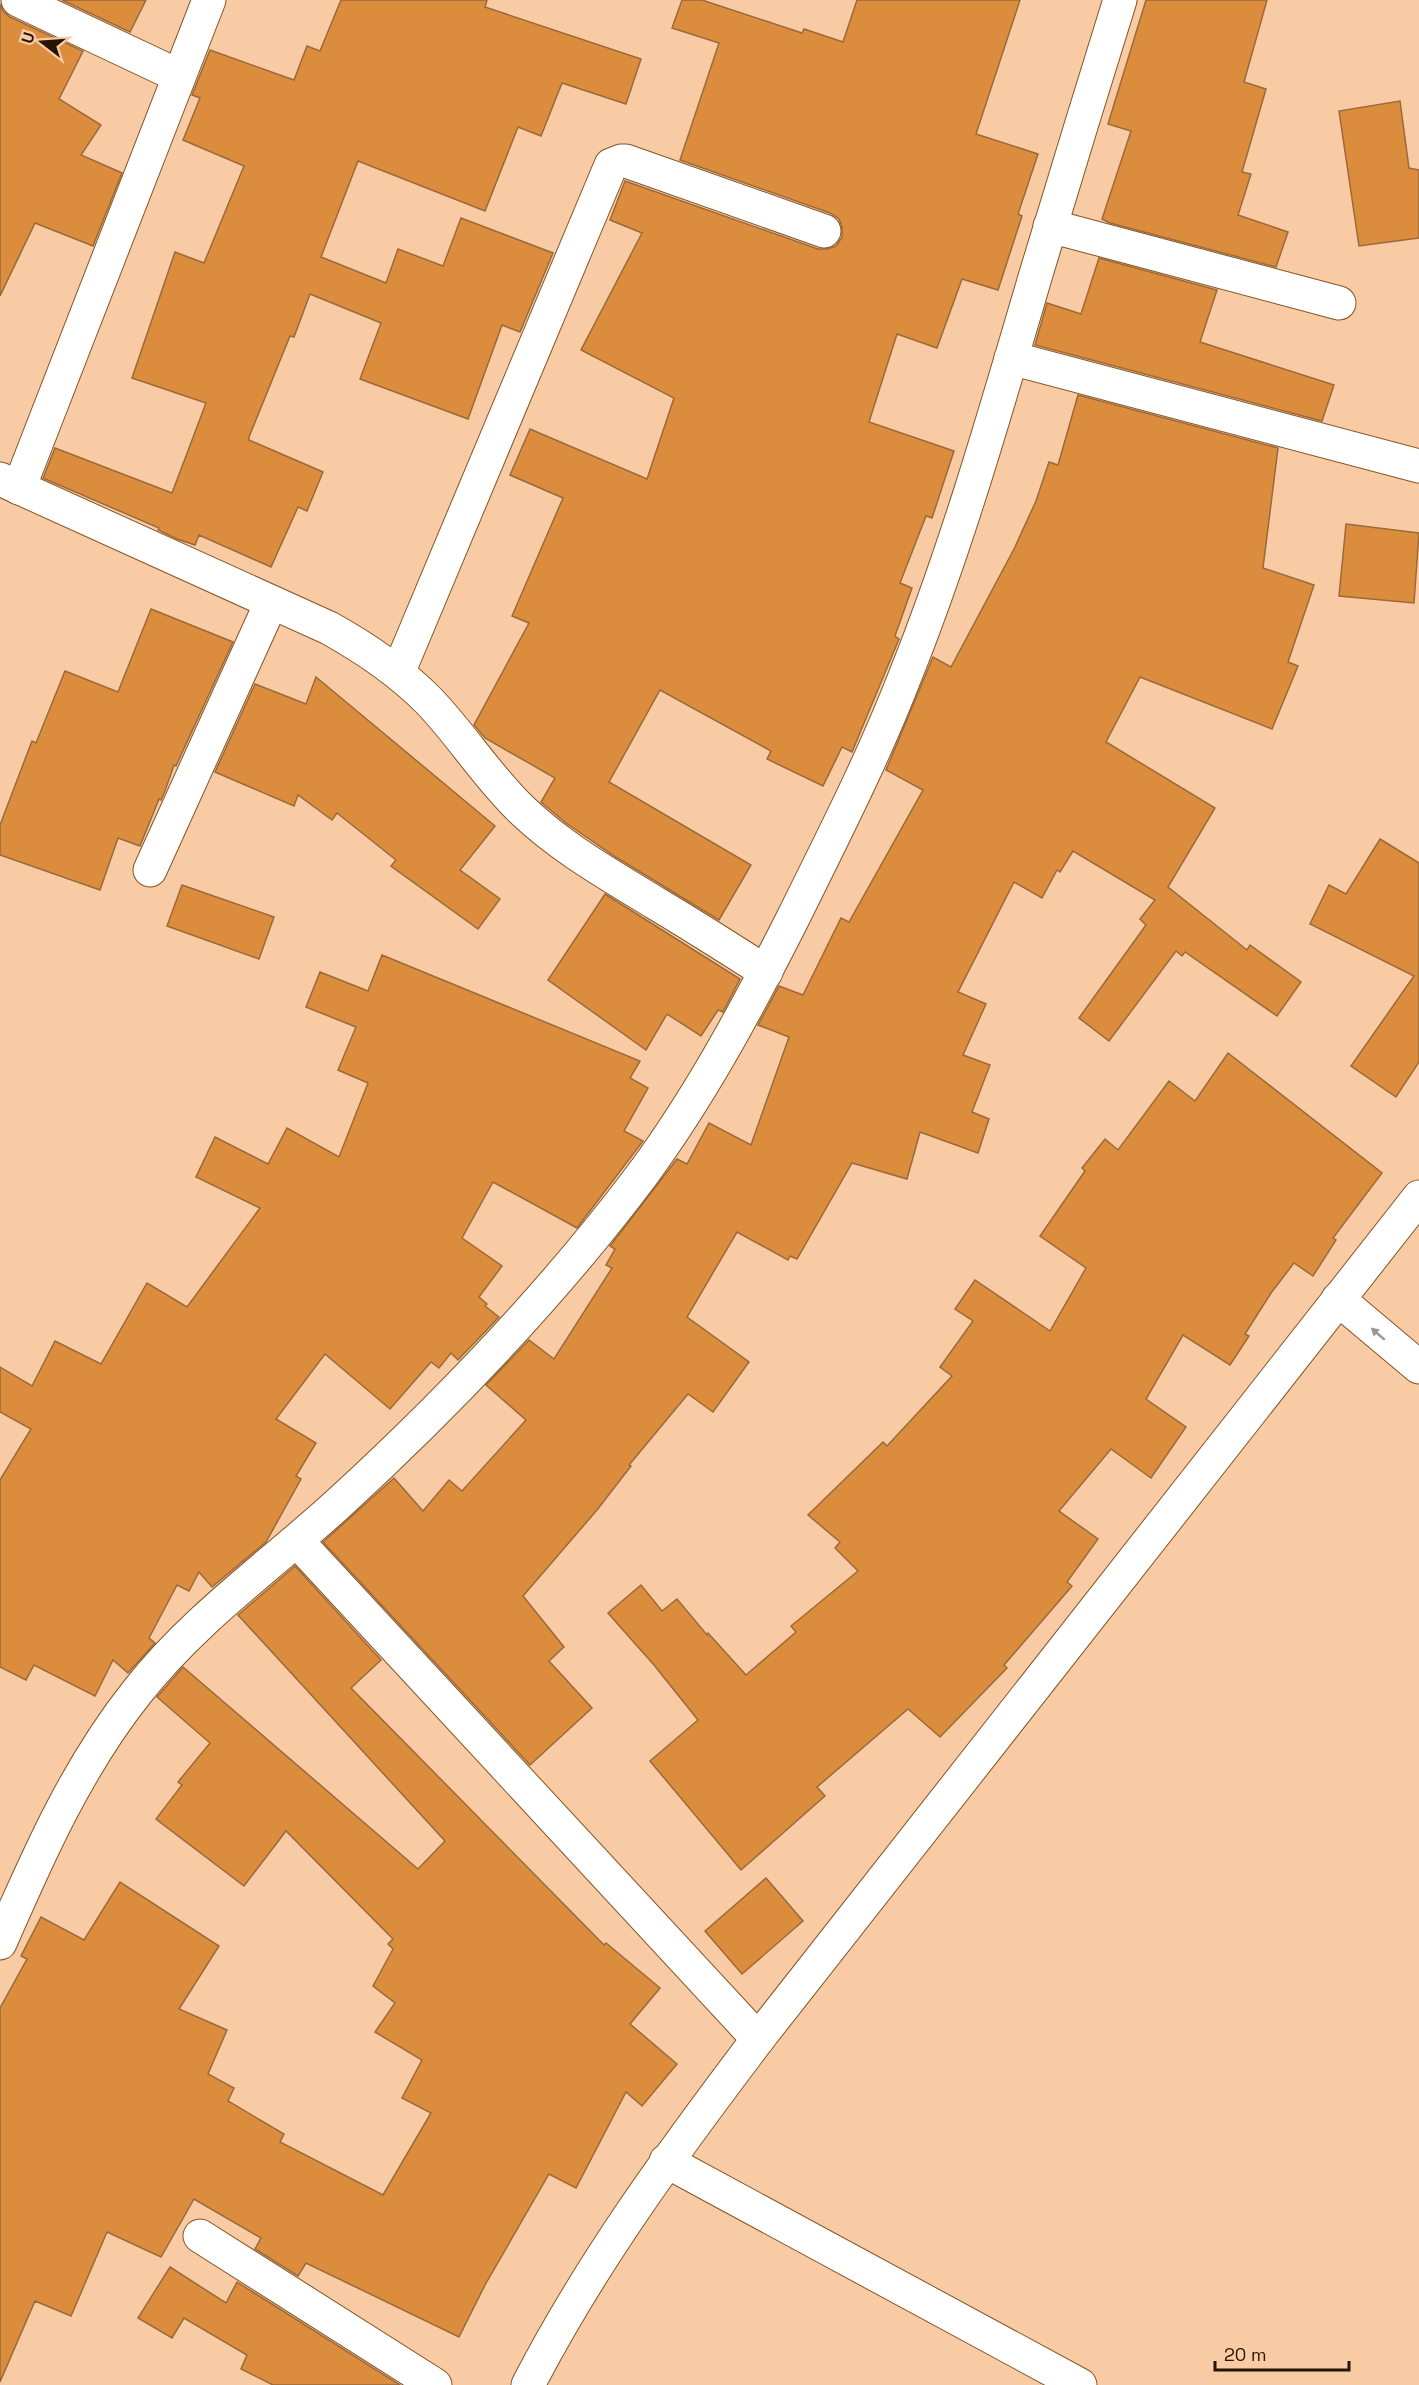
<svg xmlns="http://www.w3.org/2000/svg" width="1419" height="2385" font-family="'Space Grotesk',sans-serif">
  <rect width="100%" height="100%" fill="#f8cba4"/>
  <g fill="#db8d3d" stroke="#9b693a" stroke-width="1.5">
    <path d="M62,0H146L130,32Z"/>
    <path d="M341,0H487L485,7L641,59L626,104L562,83L541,136L518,127L485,211L358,161L321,257L386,283L398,249L443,266L461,218L553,253L520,332L502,325L468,419L360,379L381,323L310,294L294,337L290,336L249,437V440L323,472L307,511L298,507L271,567L199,535L195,545L177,539L158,530L159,528L43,478L55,448L172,493L206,403L132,378L175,252L204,263L244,166L183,140L200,98L192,95L210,50L294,80L307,46L320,51Z"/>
    <path d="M682,0H702L802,33L804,29L843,42L857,0H1020L976,134L1038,154L1018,214L1022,216L998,290L962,279L937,348L897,334L869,422L954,451L932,518L926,516L900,583L912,588L895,636L899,639L852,752L842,747L823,786L767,759L771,751L660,690L609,782L751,865L719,920L614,856L566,823L541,802L555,778L485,738L474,725L529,623L512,616L563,498L510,475L530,429L647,479L674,398L581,350L642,233L610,220L625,181L818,249H827L836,246L842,237V227L839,219L830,213L680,160L719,43L672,28Z"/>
    <path d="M1146,0H1267L1244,82L1266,89L1242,172L1251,174L1238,215L1288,232L1276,267L1110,223L1102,219L1131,131L1108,124Z"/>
    <path d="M0,4L3,11L10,17L83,51L59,99L101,125L81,155L122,173L93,246L35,223L0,296Z"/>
    <path d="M1400,101L1409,168L1419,170V238L1359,246L1339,111Z"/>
    <path d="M1099,258L1217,290L1200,342L1334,385L1322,421L1035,345L1047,303L1081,314Z"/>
    <path d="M1078,395L1278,448L1263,568L1314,585L1288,662L1298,666L1272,729L1140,677L1106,742L1215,808L1168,887L1247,950L1250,945L1301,982L1277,1016L1185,952L1182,956L1176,951L1109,1041L1079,1018L1146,925L1140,919L1155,900L1073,851L1060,872L1057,870L1042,898L1014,882L958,992L986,1004L963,1055L990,1065L972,1112L989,1119L978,1153L920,1132L907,1179L852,1163L797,1259L790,1256L788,1260L737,1232L687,1317L749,1362L713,1412L688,1394L629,1465L631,1466L597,1510L523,1596L564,1647L549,1661L592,1708L530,1765L323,1542L394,1478L423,1511L449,1480L462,1491L526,1420L486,1385L529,1340L554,1359L612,1268L606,1265L615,1249L610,1246L677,1159L687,1164L709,1123L751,1145L789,1037L758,1025L779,986L803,995L841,918L849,922L923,790L886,770L933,657L951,667L1014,549L1036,501L1049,462L1058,465Z"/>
    <path d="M1346,524L1419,533L1414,603L1339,596Z"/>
    <path d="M151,609L233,642L176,766L174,765L165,791L161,800L159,799L140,846L118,838L100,890L0,855V825L32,741L36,743L65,671L118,692Z"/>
    <path d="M316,677L495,826L460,870L500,899L478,929L391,866L396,860L337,813L332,820L298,795L294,806L215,772L255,684L306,704Z"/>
    <path d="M1380,839L1419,863V1062L1396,1097L1351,1066L1414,976L1310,924L1329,885L1346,894Z"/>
    <path d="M182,885L274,917L259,959L167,926Z"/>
    <path d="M605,894L740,979L723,1012L718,1010L701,1036L667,1014L646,1050L548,980Z"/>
    <path d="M382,955L640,1061L630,1078L648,1088L624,1131L643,1141L577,1228L493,1182L462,1238L502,1266L479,1297L487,1304L485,1306L499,1317L458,1360L451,1353L439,1368L431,1362L390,1409L325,1354L276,1419L316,1443L296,1476L301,1479L266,1542L212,1587L199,1572L189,1591L177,1585L149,1638L155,1643L128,1673L113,1660L95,1696L34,1665L26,1680L0,1667V1480L31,1429L0,1412V1367L32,1386L55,1341L101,1364L147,1283L187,1307L260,1208L196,1177L215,1137L268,1164L287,1128L339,1157L368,1083L338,1070L356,1027L306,1007L320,972L368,991Z"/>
    <path d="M1228,1053L1382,1173L1333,1238L1336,1240L1313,1276L1294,1263L1271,1293L1245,1334L1249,1336L1230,1365L1183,1335L1146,1399L1186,1427L1151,1478L1111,1449L1059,1511L1098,1539L1067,1582L1072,1586L1004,1665L1007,1668L940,1737L908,1709L817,1787L825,1796L741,1870L650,1761L698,1720L654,1665L608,1613L641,1585L662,1611L677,1599L707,1635L708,1633L746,1675L796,1632L791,1626L858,1571L835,1548L840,1542L808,1515L883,1442L887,1446L952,1376L940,1367L973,1321L955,1309L975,1280L1050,1331L1086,1268L1040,1236L1085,1171L1082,1168L1105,1139L1118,1150L1169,1081L1195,1101Z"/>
    <path d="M295,1566L381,1660L351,1688L604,1945L606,1943L660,1988L630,2024L677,2064L642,2106L626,2092L576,2188L549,2174L485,2285L459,2337L306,2263L298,2276L255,2249L261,2238L194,2199L161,2257L107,2232L71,2316L35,2301L0,2382V2008L27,1959L21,1956L41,1917L84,1940L120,1882L219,1946L179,2009L227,2030L208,2074L234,2088L228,2101L284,2134L280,2142L383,2195L431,2113L402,2098L422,2060L375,2032L395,2003L373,1986L393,1949L388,1944L393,1939L286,1831L244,1886L156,1819L182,1785L178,1782L210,1743L157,1697L183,1667L418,1869L445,1841L238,1615Z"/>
    <path d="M766,1878L803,1921L742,1974L705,1931Z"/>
    <path d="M170,2267L226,2303L237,2282L400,2385H273L241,2369L247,2355L184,2318L172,2338L138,2318Z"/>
  </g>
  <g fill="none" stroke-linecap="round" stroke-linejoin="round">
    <defs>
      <g id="minor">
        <path d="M18,0L179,76"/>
        <path d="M1050,226L1339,303"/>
        <path d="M1011,358L1419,466"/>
        <path d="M0,479L329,628C365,648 399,671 428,700C462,735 487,777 523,811C563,849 610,875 657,904C694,926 730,949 766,972"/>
        <path d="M19,488L209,0"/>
        <path d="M398,673L611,165L621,161H626L824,231"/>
        <path d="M150,870L271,603"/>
        <path d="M1338,1299L1419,1367"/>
        <path d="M297,1541L758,2039"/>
        <path d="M666,2161L1080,2385"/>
        <path d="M200,2236L435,2385"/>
      </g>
      <g id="tertiary">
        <path d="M0,1943C38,1856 77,1767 137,1692C194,1619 270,1566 338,1504C448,1403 552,1295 642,1175C701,1095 748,1007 793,918C832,839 872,761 904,679C957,547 996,410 1036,274C1063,183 1092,91 1120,0"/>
        <path d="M528,2385C592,2261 674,2150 758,2039L1419,1197"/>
      </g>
    </defs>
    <use href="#minor" stroke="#845423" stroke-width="35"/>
    <use href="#tertiary" stroke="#845423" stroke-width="35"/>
    <use href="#minor" stroke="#fff" stroke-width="33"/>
    <use href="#tertiary" stroke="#fff" stroke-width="33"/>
  </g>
  <defs><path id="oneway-solid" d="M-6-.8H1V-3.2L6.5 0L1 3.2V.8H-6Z" transform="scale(1.5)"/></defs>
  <use fill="#9e958d" href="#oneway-solid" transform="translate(1378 1334) rotate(-139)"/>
  <g transform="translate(42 42) rotate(287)" stroke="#f8cba4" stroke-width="4.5" paint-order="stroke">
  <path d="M0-4.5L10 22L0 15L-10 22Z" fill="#271402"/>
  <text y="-9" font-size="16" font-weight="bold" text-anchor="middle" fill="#271402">U</text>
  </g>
  <path d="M1215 2361v9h134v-9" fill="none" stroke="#271402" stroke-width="3"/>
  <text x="1224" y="2361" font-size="18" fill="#271402" stroke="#f8cba4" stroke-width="4.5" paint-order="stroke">20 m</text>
</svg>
